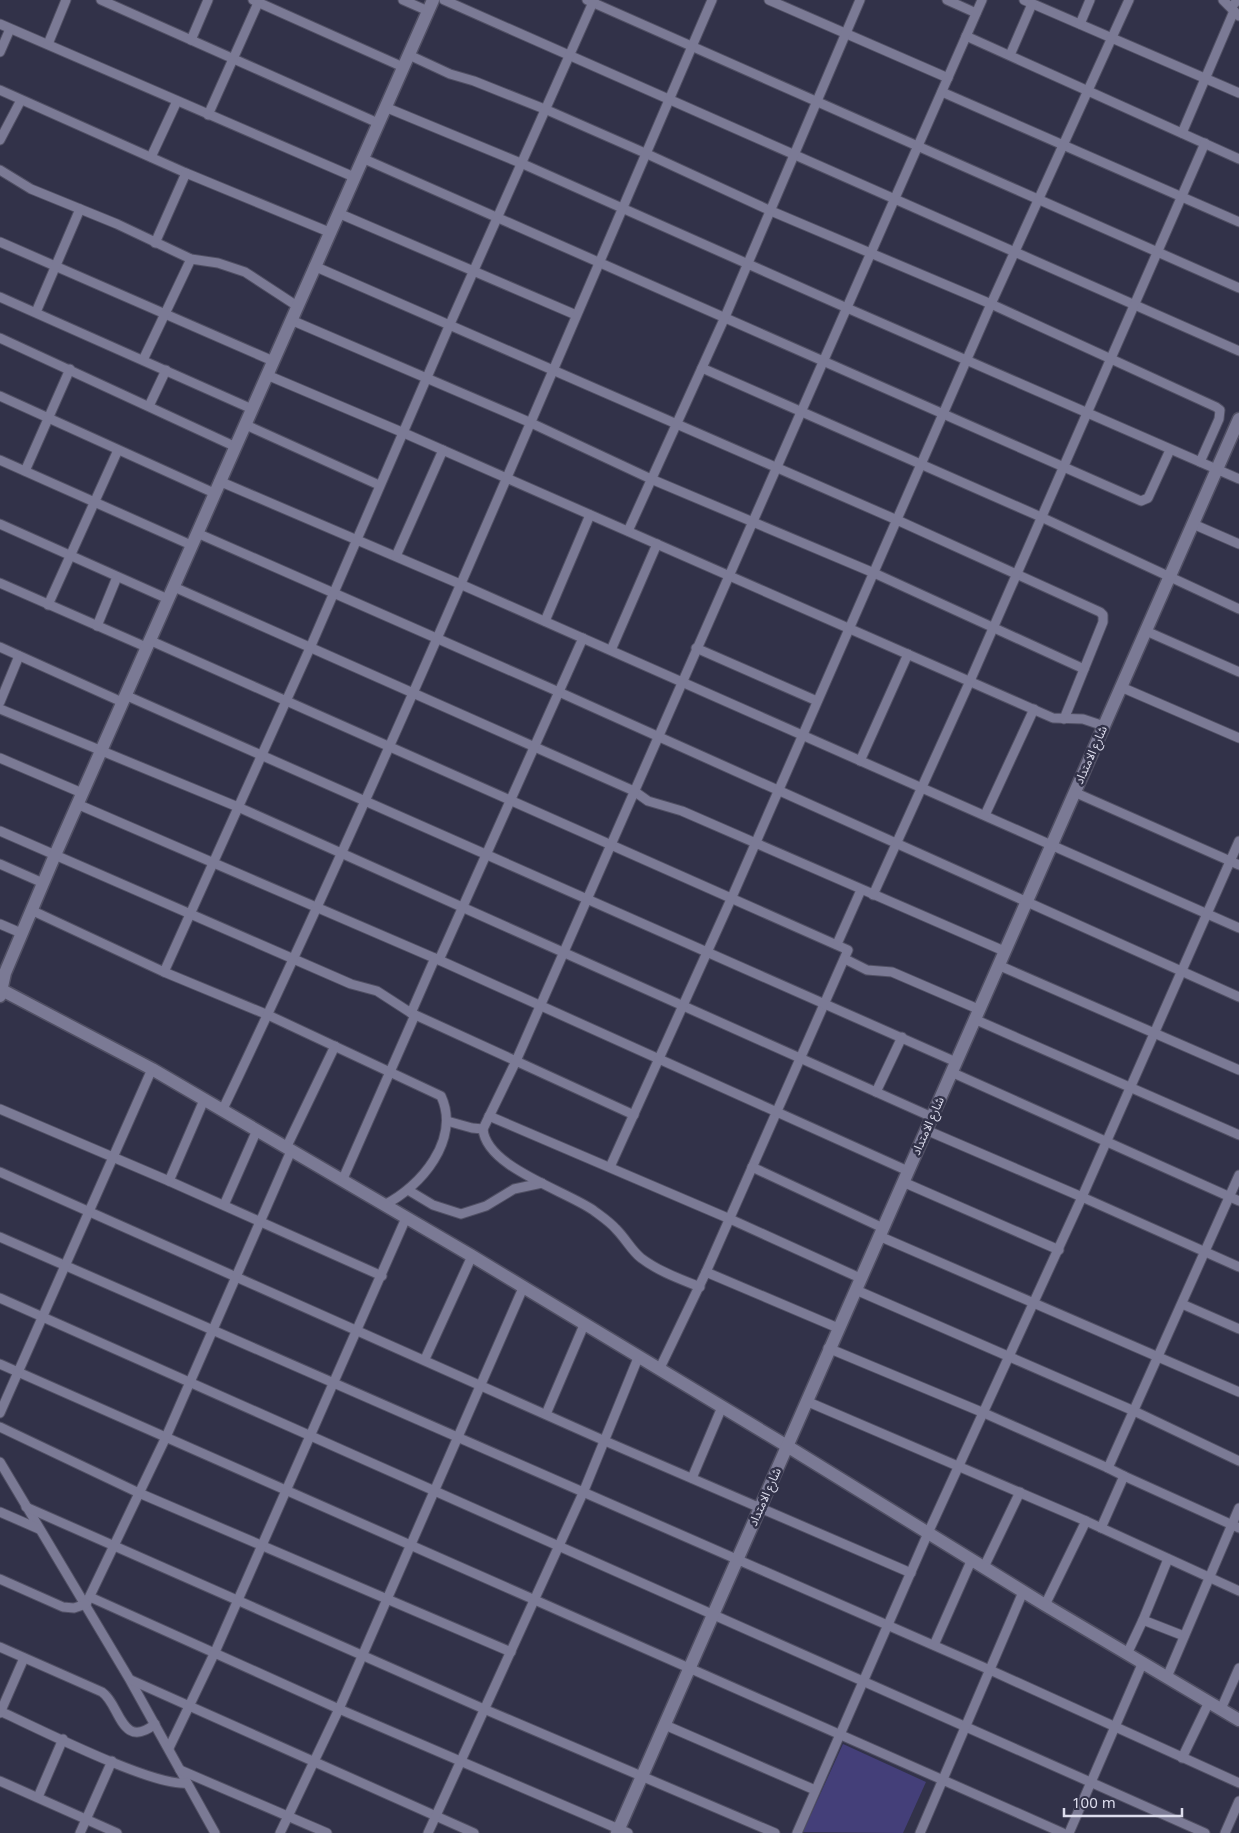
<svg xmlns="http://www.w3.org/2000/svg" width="1239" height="1833" font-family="Georgia,'Noto Sans Arabic',serif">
  <rect width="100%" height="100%" fill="#323249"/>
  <path fill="#443f79" d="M843,1744L926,1782L903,1833L803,1832Z"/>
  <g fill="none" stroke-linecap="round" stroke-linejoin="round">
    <defs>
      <g id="street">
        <path d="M101,0L378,123"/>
        <path d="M253,0L403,67"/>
        <path d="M403,0L428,11"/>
        <path d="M444,0L1239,351"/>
        <path d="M587,0L1239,288"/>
        <path d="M769,0L948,78"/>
        <path d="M947,0L976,13"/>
        <path d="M1024,0L1239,93"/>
        <path d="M1223,0L1239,16"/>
        <path d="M1231,7L1238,0"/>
        <path d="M0,24L354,177"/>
        <path d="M1080,24L1090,0"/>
        <path d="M966,36L1239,159"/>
        <path d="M191,40L208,0"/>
        <path d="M48,44L66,0"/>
        <path d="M0,52L10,29"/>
        <path d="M409,55L450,74L474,81L547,110L645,153L771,211L991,304L1216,407L1220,410L1219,419L1200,462"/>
        <path d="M1010,55L1032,4"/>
        <path d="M0,90L186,173L329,232"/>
        <path d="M942,92L1239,222"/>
        <path d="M385,107L523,164L847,308L1239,479"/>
        <path d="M208,115L258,3"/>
        <path d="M1182,133L1234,11"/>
        <path d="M0,140L21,100"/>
        <path d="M151,157L177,101"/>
        <path d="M362,158L1141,501L1148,498L1170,450"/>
        <path d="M0,170L31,189L117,224L191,259L218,263L245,272L297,306"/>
        <path d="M338,213L576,315"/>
        <path d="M0,242L273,361"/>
        <path d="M155,243L186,173"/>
        <path d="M314,266L897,520L1100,612L1103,615V622L1064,719"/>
        <path d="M0,297L252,409"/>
        <path d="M36,312L80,209"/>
        <path d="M291,320L529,422L651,479L874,573L1084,669"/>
        <path d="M0,338L236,447"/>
        <path d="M143,360L191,259"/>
        <path d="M702,368L1041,517L1239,609"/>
        <path d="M267,375L404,433L1053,718L1083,719L1104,726"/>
        <path d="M0,396L214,493"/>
        <path d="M149,406L166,370"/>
        <path d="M246,425L379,485"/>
        <path d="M0,460L191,545"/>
        <path d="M25,471L70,369"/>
        <path d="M219,481L460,584L1239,928"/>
        <path d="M0,524L168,599"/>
        <path d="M1193,524L1239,544"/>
        <path d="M628,531L725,317L860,0"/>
        <path d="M197,533L559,692L1239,997"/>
        <path d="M396,556L443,450"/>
        <path d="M0,583L146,647"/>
        <path d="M174,587L634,791L648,801L682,811L1004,951"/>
        <path d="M48,605L118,450"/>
        <path d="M545,621L590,515"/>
        <path d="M97,626L117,577"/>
        <path d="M1146,631L1239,672"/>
        <path d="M149,640L848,950L706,1272L659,1370"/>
        <path d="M0,647L122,702"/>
        <path d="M696,648L817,701"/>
        <path d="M611,650L657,544"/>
        <path d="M1121,687L1239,738"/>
        <path d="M125,695L956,1062"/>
        <path d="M0,702L19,656"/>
        <path d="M0,709L238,807L932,1117"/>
        <path d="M0,758L82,793"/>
        <path d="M860,761L908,654"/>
        <path d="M1074,792L1239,865"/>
        <path d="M77,804L439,960L908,1171"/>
        <path d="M985,815L1034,709"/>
        <path d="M0,831L351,984L377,991L411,1013L634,1115"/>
        <path d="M1239,841L1082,1197L1239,1267"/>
        <path d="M0,864L43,883"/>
        <path d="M873,895L970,681L1205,143"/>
        <path d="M31,910L164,972L268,1015L441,1096C461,1139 421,1187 384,1205"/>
        <path d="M0,924L21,933"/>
        <path d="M837,944L861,890"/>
        <path d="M845,959L867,970L892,972L978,1009"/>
        <path d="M439,960L583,638"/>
        <path d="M998,965L1239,1070"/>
        <path d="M164,972L310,648L450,324L594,0"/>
        <path d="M411,1013L435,958"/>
        <path d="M974,1019L1239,1135"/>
        <path d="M951,1072L1239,1201"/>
        <path d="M876,1092L902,1037"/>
        <path d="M0,1109L169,1181L382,1276"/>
        <path d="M222,1111C396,746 552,371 712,0"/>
        <path d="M489,1116L730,1219L860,1278"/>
        <path d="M447,1121L472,1128L483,1129"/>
        <path d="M286,1148L335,1046"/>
        <path d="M610,1167L732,897L991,304L1129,0"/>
        <path d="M752,1167L883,1228"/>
        <path d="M0,1172L605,1441L911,1573"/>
        <path d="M169,1181L204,1100"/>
        <path d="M342,1181L415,1015"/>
        <path d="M903,1182L1059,1250"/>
        <path d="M408,1190L433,1205L461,1214L486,1206L514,1189L542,1183"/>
        <path d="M224,1205L257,1130"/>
        <path d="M879,1236L1239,1392"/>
        <path d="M0,1237L990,1670L1239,1783"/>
        <path d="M706,1272L838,1328"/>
        <path d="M700,1287C680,1279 658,1271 641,1258C631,1250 626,1239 616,1229C610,1222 601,1216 593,1210C564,1190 486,1167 483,1129L516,1061L982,0"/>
        <path d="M856,1290L1134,1411L1239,1461"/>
        <path d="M0,1298L1205,1833"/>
        <path d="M1182,1304L1239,1329"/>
        <path d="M828,1348L984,1413L1108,1468"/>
        <path d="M425,1359L472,1256"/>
        <path d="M0,1364L1063,1833"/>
        <path d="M806,1401L1086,1521L1239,1591"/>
        <path d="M0,1413L152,1069"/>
        <path d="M546,1414L584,1325"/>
        <path d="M0,1427L139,1493L511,1652"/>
        <path d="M0,1462L130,1680L215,1833"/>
        <path d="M1124,1476L1239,1528"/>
        <path d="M692,1478L722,1407"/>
        <path d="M26,1507L484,1709L775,1833"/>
        <path d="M0,1512L39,1529"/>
        <path d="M1101,1528L1124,1476L1108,1468L1239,1175"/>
        <path d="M1168,1559L1143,1620L1184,1636"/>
        <path d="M984,1567L1020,1492"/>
        <path d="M0,1579L63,1607L74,1608L86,1604L166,1437L291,1151"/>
        <path d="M90,1597L339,1709L628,1833"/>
        <path d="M1045,1605L1086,1521"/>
        <path d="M934,1645L972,1559"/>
        <path d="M0,1647L102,1692C120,1704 121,1751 155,1724"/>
        <path d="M1127,1654L1143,1620"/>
        <path d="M1167,1677L1239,1508"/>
        <path d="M131,1680L474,1833"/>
        <path d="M1221,1709L1239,1668"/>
        <path d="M0,1711C37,1728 153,1787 187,1783"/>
        <path d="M0,1713L24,1658"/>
        <path d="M665,1725L815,1790"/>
        <path d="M169,1748L215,1652L406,1218"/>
        <path d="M1182,1758L1209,1702"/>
        <path d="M180,1770L327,1833"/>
        <path d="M0,1781L117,1833"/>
        <path d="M38,1797L63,1739"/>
        <path d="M80,1833L112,1761"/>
        <path d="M280,1833L339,1709L523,1288"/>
        <path d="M428,1833L583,1493L638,1358"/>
        <path d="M797,1833L928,1533L1082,1197L926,1130"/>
        <path d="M920,1833L1023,1592"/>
        <path d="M1069,1833L1143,1662"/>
        <path d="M1225,1833L1239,1801"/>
      </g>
      <g id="secondary">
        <path d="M0,989L152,1069L472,1256L787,1446L1045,1605L1239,1720"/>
        <path d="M0,996L5,973L55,855L433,0"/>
        <path d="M617,1833L1239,419"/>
      </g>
    </defs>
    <use href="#street" stroke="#515064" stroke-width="11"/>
    <use href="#secondary" stroke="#515064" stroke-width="15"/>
    <use href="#street" stroke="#7b7a95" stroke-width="9"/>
    <use href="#secondary" stroke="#7b7a95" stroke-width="12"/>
  </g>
  <g text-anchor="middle" stroke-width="5" stroke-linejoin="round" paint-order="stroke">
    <g font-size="12" fill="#dddded" stroke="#323249">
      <text transform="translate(1091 755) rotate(-66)" y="4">شارع الامتداد</text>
      <text transform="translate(928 1126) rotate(-66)" y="4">شارع الامتداد</text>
      <text transform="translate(765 1497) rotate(-66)" y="4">شارع الامتداد</text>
    </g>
  </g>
  <path d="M1064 1808v8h118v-8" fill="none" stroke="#dddded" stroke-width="2.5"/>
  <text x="1072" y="1808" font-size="15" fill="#dddded" stroke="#323249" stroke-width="4" paint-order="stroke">100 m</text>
</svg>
